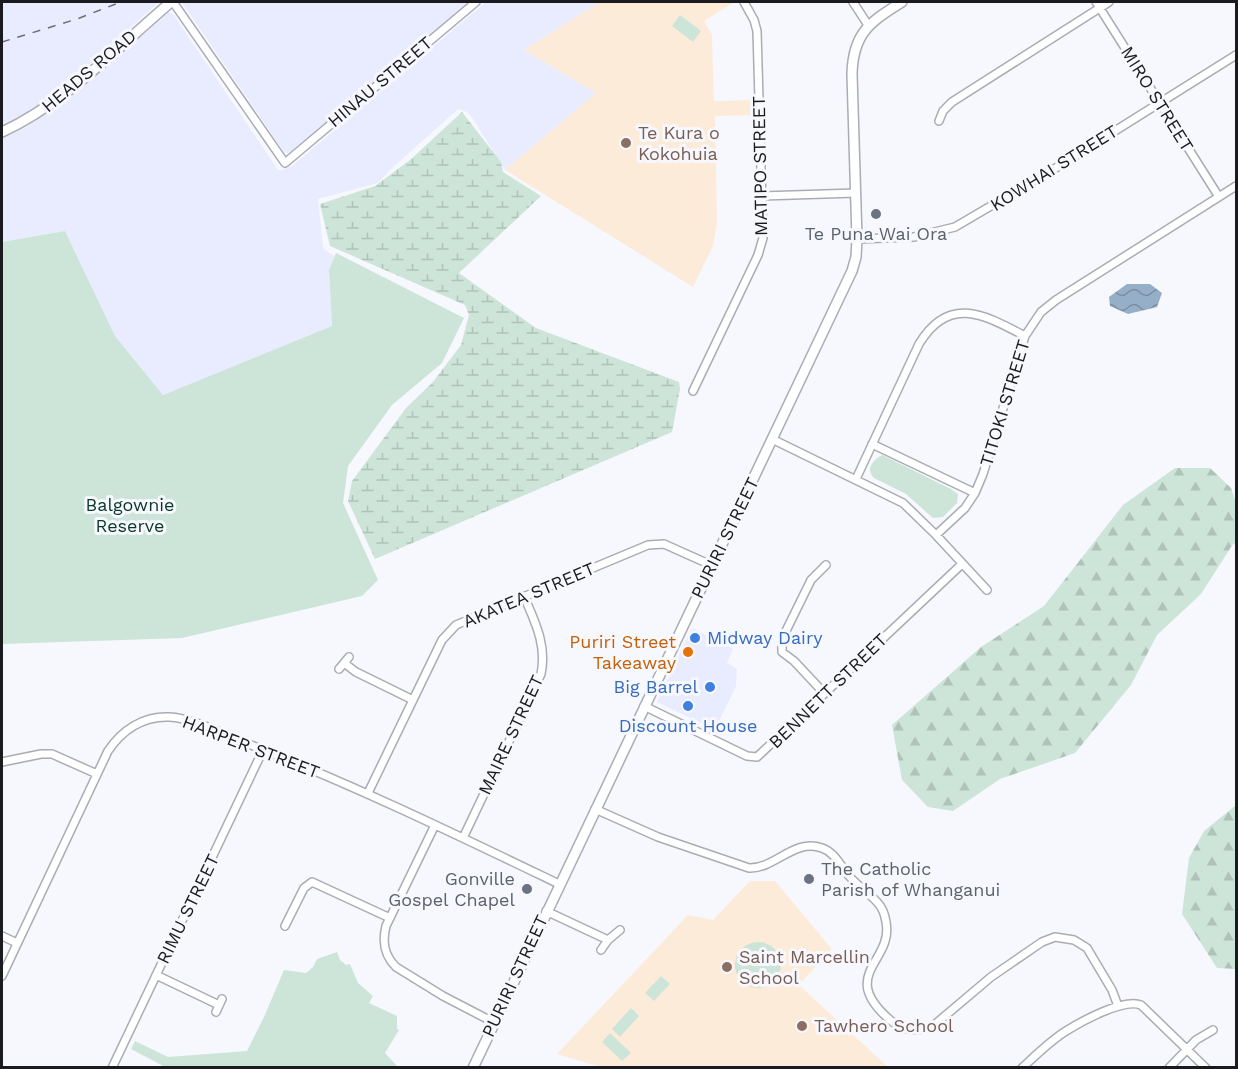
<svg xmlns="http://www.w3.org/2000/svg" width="1238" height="1069" viewBox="0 0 1238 1069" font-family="'Work Sans',sans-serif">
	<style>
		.built { fill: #e9ecfe }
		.education { fill: #fcebd9 }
		.forest { fill: url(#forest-firs) }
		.wetland { fill: url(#wetland-marsh) }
		.green { fill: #cde4d8 }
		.water { fill: url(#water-waves) }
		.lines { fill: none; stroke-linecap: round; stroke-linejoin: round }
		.street-casing { stroke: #aaacb5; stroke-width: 10 }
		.secondary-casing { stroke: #aaacb5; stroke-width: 12 }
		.street { stroke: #fff; stroke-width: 7 }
		.secondary { stroke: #fff; stroke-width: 9 }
		.rail { stroke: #6e6e73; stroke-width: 1.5; stroke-dasharray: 8 8; stroke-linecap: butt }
		.education-dot { fill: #8d6e63; stroke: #f7f8fe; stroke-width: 2 }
		.worship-dot { fill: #6b7280; stroke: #f7f8fe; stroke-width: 2 }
		.shop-dot { fill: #3f7fe0; stroke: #f7f8fe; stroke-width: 2 }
		.food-dot { fill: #e8710a; stroke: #f7f8fe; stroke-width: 2 }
		.labels { text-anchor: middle; stroke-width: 6; stroke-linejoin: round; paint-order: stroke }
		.street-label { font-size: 18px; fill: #1b1b1f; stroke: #f7f8fe }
		.education-label { font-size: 18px; fill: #785e54; stroke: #f7f8fe; text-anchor: start }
		.worship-label { font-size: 18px; fill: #5b616d; stroke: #f7f8fe }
		.park-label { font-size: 18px; fill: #083825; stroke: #f7f8fe }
		.shop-label { font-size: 18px; fill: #366cbe; stroke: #f7f8fe; text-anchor: start }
		.food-label { font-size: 18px; fill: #c56008; stroke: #f7f8fe; text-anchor: end }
	</style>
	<defs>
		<pattern id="forest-firs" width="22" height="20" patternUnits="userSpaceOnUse" patternTransform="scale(1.5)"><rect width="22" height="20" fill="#cde4d8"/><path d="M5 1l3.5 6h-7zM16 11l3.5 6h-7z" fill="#afc3b9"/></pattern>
		<pattern id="wetland-marsh" width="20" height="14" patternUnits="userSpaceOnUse" patternTransform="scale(1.5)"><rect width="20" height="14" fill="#cde4d8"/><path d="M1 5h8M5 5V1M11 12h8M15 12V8" fill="none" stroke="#afc3b9"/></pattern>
		<pattern id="water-waves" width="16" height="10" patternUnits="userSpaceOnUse" patternTransform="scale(1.5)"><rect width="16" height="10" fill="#96afc8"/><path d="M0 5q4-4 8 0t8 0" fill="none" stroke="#7a8ea2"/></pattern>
	</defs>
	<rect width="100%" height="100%" fill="#f7f8fe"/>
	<path class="built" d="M 2,2 L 159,2 L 62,89 L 36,109 L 2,124 Z
		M 183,2 L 468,2 L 293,150 L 288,153 L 284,152 L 183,4 Z
		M 486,2 L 600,2 L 524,50 L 596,93 L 505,170 L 471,116 L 467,112 L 458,109 L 390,170 L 378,183 L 318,199 L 323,248 L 335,257 L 329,270 L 332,326 L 163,395 L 115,336 L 65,231 L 2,242 L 2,139 L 25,128 L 60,104 L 168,12 L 173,14 L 278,170 L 282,170 L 292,166 Z
		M 692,628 L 733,649 L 727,663 L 737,669 L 736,686 L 715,730 L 657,702 Z"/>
	<path class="education" d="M 600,2 L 735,2 L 704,21 L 712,35 L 714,101 L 752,100 L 753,115 L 715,116 L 717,223 L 713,246 L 693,287 L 505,170 L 596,93 L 524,50 Z
		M 750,881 L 775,881 L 832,949 L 799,985 L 888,1067 L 604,1068 L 557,1054 L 688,915 L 713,920 Z"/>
	<path class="forest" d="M 1175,468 L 1210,468 L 1231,488 L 1236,503 L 1236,543 L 1233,544 L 1201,594 L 1157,635 L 1131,685 L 1075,753 L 1000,779 L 953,811 L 928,807 L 902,780 L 892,725 L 981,647 L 1044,606 L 1123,505 Z
		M 1236,805 L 1236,969 L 1217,968 L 1182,914 L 1189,858 L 1204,831 Z"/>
	<path class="wetland" d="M 462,112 L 501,162 L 503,172 L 541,196 L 459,273 L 536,328 L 679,382 L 680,389 L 672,432 L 375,559 L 348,501 L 352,481 L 406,408 L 433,382 L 461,345 L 469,315 L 465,305 L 330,246 L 320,204 L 375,186 L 410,160 Z"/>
	<path class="green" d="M 680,15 L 701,31 L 693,42 L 672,26 Z
		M 65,231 L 115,336 L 163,395 L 332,326 L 329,270 L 336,253 L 464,318 L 442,363 L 392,405 L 348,466 L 343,503 L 378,580 L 362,596 L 182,638 L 2,644 L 2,242 Z
		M 882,455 L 951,489 L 958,494 L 957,503 L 943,517 L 933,518 L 906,494 L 874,478 C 865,469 873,460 882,455 Z
		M735 965a23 23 0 1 1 46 0a23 23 0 1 1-46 0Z
		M 337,952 L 340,960 L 346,965 L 350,964 L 358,983 L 373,996 L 369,1003 L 397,1016 L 397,1029 L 399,1030 L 385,1053 L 398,1067 L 165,1067 L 131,1049 L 135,1041 L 168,1057 L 247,1051 L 264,1017 L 284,970 L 306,973 L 313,967 L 317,959 Z
		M 661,976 L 670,984 L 654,1001 L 645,993 Z
		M 631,1008 L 639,1016 L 620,1037 L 612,1029 Z
		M 610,1033 L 631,1053 L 622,1061 L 602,1042 Z"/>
	<path class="water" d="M 1127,284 L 1150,284 L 1162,293 L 1157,307 L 1128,314 L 1110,306 L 1109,297 Z"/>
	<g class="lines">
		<defs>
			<path id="street" d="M 173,2 L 285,163 L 476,2
				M 853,2 L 868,25
				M 1096,2 L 1219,197
				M 939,121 L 943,111 L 952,102 L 1109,2
				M 762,196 L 856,193
				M 857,239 L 914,237 L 955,227 L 1059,166 L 1236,55
				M 693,391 L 758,255 L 763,238 L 757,31 L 754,20 L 744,2
				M 772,439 L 903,503 L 936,535 L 987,590
				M 872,444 L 975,493
				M 856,479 L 919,344 C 949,294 985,315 1025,336
				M 936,535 L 965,508 L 975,493 L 983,474 L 1025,336 L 1041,312 L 1056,300 L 1236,186
				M 344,663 L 356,672 L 413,700
				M 339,669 L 349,657
				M 824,693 L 794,661 L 782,652 L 782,639 L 811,580 L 826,565
				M 644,706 L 747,756 L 757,757 L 962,564
				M 2,762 L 41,754 L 52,754 L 97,774
				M 368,793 L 442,640 L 456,625 L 648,545 L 664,544 L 711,565
				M 595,809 L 658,837 L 749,868 C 775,869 794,838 822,848 C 836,853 840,866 850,877 C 858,886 869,893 877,902 C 882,907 885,915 886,922 C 894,962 837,974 890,1020 C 903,1031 918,1032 933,1026 L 991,977 L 1042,942 L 1055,937 L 1074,940 L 1087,948 L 1112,990 L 1118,1006
				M 435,825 L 386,926 C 382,942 384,955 396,967 L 443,996 L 493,1022
				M 463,838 L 541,674 C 547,645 535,622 524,596
				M 546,911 L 608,940
				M 285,926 L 304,888 L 312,882 L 390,918
				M 2,936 L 17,943
				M 601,950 L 608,940 L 620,930
				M 156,975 L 219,1005
				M 2,976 L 108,751 C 122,730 143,716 169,717 C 194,718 227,736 251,745 C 356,786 457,835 559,884
				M 216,1012 L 222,999
				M 112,1068 L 263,750
				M 1022,1068 C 1036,1055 1050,1041 1066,1031 C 1082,1021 1124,998 1141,1005 L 1206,1068
				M 1169,1068 L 1196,1040 L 1213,1030"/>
			<path id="secondary" d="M 2,132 C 65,103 118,47 171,2
				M 473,1068 L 852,271 L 856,257 L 857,239 L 852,74 C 853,33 870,22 902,2"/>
		</defs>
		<use href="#street" class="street-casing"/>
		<use href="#secondary" class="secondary-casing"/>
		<use href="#street" class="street"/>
		<use href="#secondary" class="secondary"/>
		<path class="rail" d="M 2,42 L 77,19 L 121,2"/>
	</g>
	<g class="education-dot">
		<circle cx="626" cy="143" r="6"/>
		<circle cx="727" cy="967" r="6"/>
		<circle cx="802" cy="1026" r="6"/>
	</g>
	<g class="worship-dot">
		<circle cx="876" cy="214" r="6"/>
		<circle cx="809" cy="879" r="6"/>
		<circle cx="527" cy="889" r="6"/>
	</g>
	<g class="shop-dot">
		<circle cx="695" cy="638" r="6"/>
		<circle cx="710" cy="687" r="6"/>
		<circle cx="688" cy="706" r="6"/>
	</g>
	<circle class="food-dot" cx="688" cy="652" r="6"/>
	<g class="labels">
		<g class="street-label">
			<text transform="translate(89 71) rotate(-40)" y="6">HEADS ROAD</text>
			<text transform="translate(380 82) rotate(-40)" y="6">HINAU STREET</text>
			<text transform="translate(1157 99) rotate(58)" y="6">MIRO STREET</text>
			<text transform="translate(760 166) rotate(-91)" y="6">MATIPO STREET</text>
			<text transform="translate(1054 168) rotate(-32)" y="6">KOWHAI STREET</text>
			<text transform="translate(1005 403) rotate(-73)" y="6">TITOKI STREET</text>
			<text transform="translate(725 538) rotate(-64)" y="6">PURIRI STREET</text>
			<text transform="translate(529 595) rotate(-23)" y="6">AKATEA STREET</text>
			<text transform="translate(828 691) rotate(-44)" y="6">BENNETT STREET</text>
			<text transform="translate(511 735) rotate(-65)" y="6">MAIRE STREET</text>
			<text transform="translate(251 747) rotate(21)" y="6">HARPER STREET</text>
			<text transform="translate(188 909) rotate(-64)" y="6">RIMU STREET</text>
			<text transform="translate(515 976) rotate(-65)" y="6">PURIRI STREET</text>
		</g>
		<g class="education-label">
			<text x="638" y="139">Te Kura o<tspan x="638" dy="21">Kokohuia</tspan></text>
			<text x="739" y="963">Saint Marcellin<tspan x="739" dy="21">School</tspan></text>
			<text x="814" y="1032">Tawhero School</text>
		</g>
		<g class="worship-label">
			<text x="876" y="240">Te Puna Wai Ora</text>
			<text x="821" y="875" text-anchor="start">The Catholic<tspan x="821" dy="21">Parish of Whanganui</tspan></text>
			<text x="515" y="885" text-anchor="end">Gonville<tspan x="515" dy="21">Gospel Chapel</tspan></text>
		</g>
		<g class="park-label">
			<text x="130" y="511">Balgownie<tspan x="130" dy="21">Reserve</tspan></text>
		</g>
		<g class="shop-label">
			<text x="707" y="644">Midway Dairy</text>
			<text x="698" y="693" text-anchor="end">Big Barrel</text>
			<text x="688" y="732" text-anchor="middle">Discount House</text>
		</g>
		<g class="food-label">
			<text x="676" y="648">Puriri Street<tspan x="676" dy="21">Takeaway</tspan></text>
		</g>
	</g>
	<rect width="1238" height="1069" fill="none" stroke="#1b1b1f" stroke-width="6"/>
</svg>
